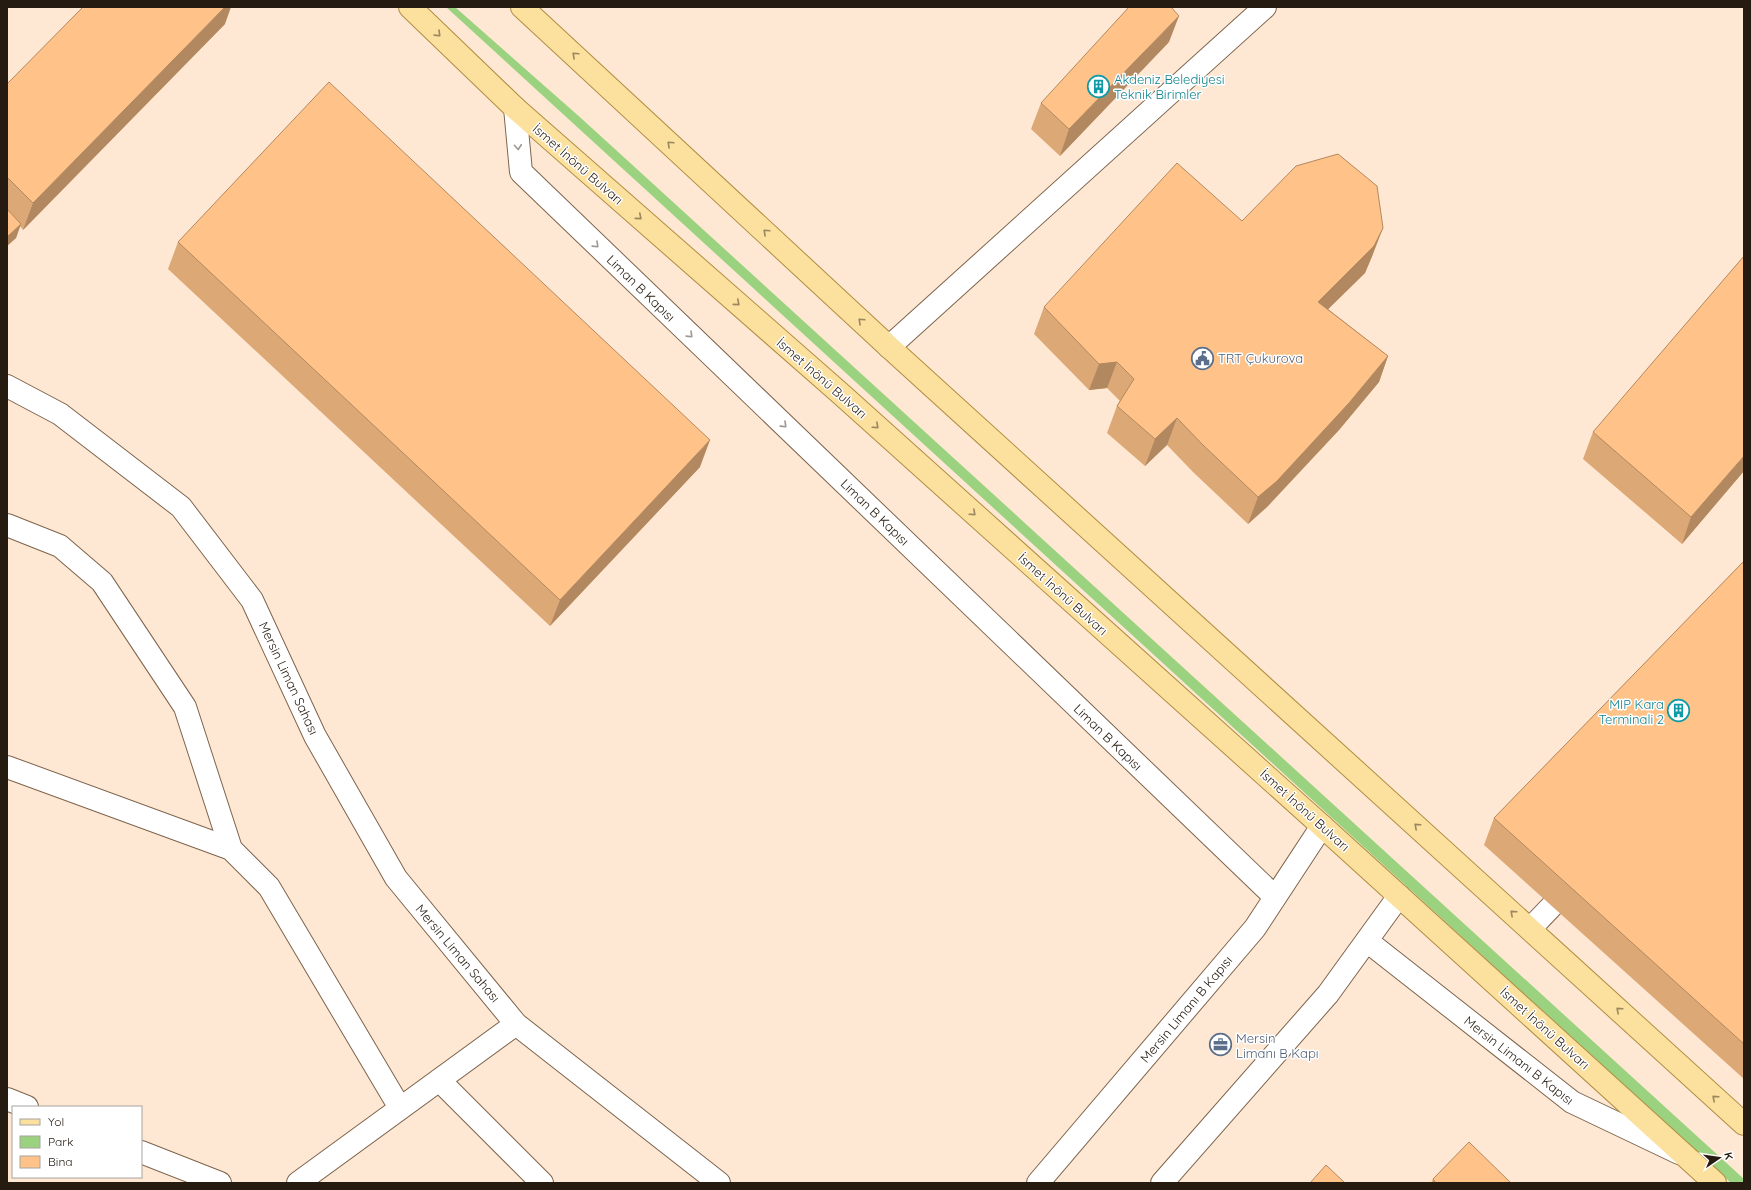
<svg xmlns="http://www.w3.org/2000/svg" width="1751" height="1190" viewBox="0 0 1751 1190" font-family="Quicksand,sans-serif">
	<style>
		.green { fill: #9bd27f }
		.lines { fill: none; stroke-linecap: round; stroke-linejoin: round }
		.minor-casing { stroke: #7d644d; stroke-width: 24 }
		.major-casing { stroke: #ae8e42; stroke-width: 24 }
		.minor { stroke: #fff; stroke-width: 22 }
		.major { stroke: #fbe09e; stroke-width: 22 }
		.wall { fill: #dba876 }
		.shaded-wall { fill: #b28860 }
		.building { fill: #ffc389; stroke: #b28860 }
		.oneway { stroke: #9b875f }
		.oneway2 { stroke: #9d9894 }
		.labels { text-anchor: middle; stroke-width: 3; stroke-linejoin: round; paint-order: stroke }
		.culture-label { font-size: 13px; fill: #0d838f; stroke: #fff; text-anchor: start }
		.street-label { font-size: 13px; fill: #251b11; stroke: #fff }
		.service-label { font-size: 13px; fill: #4e5e75; stroke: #fff; text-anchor: start }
	</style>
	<rect width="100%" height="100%" fill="#ffe8d3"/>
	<path class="green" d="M 446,7 L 455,7 L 582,119 L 1744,1179 L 1744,1183 L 1731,1183 Z"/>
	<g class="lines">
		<defs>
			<path id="minor" d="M 515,108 L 521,172 L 1275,897
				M 889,347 L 1265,7
				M 7,386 L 60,414 L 181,507 L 252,600 L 315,736 L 396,878 L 516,1024 L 719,1183
				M 7,525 L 60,546 L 102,582 L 185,707 L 231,849
				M 7,767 L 231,849 L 269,887 L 400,1108
				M 1530,929 L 1572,885
				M 1367,941 L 1572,1102 L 1679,1153
				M 439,1080 L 542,1183
				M 7,1099 L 27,1107
				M 141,1152 L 220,1183
				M 298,1183 L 516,1024
				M 1038,1183 L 1255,928 L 1322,826
				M 1162,1183 L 1328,994 L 1399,896"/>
			<path id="major" d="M 410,7 L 515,108 L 841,394 L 1322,826 L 1715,1183
				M 522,7 L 889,347 L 1744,1124"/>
		</defs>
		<use href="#minor" class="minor-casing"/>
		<use href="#major" class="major-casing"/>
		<use href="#minor" class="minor"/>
		<use href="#major" class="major"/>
	</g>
	<path class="wall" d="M 225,24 L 23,230 L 20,226 L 16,238 L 7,246 L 7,84 Z
		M 1169,42 L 1060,156 L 1031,129 L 1041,103 Z
		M 1242,221 L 1373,254 L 1365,273 L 1328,309 L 1388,356 L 1379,382 L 1339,430 L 1267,507 L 1248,524 L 1193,472 L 1167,445 L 1145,466 L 1107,433 L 1117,406 L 1120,401 L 1107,388 L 1089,390 L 1034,334 L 1044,307 Z
		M 178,242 L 700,467 L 550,626 L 168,269 Z
		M 1593,432 L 1744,471 L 1682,544 L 1583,459 Z
		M 1744,561 L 1744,1079 L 1484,845 L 1494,818 Z
		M 1433,1179 L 1511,1183 L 1431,1183 Z"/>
	<path class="shaded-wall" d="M 225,7 L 231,7 L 225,24 L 23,230 L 33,203 Z
		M 1179,16 L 1169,42 L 1060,156 L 1069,129 Z
		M 21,224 L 16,238 L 7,246 L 7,237 Z
		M 1383,228 L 1373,254 L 1365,273 L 1309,328 L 1318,302 Z
		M 1388,356 L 1379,382 L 1339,430 L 1267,507 L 1248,524 L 1258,497 Z
		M 1117,362 L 1107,388 L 1089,390 L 1099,364 Z
		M 1177,418 L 1167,445 L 1145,466 L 1155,439 Z
		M 710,440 L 700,467 L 550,626 L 560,600 Z
		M 1744,456 L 1744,471 L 1682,544 L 1691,517 Z"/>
	<path class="building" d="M 83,7 L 225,7 L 33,203 L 7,177 L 7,84 Z
		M 1129,7 L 1171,7 L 1179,16 L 1069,129 L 1041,103 Z
		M 329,82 L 710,440 L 560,600 L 178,242 Z
		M 1338,154 L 1377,186 L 1383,228 L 1374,246 L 1318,302 L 1388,356 L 1349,403 L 1277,481 L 1258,497 L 1203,445 L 1177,418 L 1155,439 L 1117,406 L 1134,379 L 1117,362 L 1099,364 L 1044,307 L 1177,163 L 1242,221 L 1296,166 Z
		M 7,209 L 21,224 L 7,237 Z
		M 1744,256 L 1744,456 L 1691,517 L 1593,432 Z
		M 1744,561 L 1744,1044 L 1494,818 Z
		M 1469,1142 L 1511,1183 L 1436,1183 L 1433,1179 Z
		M 1326,1165 L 1345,1183 L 1310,1183 Z"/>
	<defs><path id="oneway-chevron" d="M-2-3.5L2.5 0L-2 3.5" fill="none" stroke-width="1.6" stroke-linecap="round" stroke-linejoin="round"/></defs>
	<g class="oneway">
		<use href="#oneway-chevron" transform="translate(438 34) rotate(44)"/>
		<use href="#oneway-chevron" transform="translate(575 55) rotate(-137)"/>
		<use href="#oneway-chevron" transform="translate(670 144) rotate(-137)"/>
		<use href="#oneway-chevron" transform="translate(639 217) rotate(41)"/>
		<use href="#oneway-chevron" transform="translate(766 232) rotate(-137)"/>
		<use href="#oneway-chevron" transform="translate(737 303) rotate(41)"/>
		<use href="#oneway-chevron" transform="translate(861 321) rotate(-137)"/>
		<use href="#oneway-chevron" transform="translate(876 426) rotate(42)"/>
		<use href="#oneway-chevron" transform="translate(973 513) rotate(42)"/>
		<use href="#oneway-chevron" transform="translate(1417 826) rotate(-138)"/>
		<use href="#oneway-chevron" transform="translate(1513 913) rotate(-138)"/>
		<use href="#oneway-chevron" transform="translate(1619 1010) rotate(-138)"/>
		<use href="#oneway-chevron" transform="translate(1715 1098) rotate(-138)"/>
	</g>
	<g class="oneway2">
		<use href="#oneway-chevron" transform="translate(518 147) rotate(85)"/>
		<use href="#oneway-chevron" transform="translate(596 245) rotate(44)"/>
		<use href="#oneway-chevron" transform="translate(690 335) rotate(44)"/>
		<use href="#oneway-chevron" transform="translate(784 425) rotate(44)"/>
	</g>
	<defs>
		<symbol id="building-ring" viewBox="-11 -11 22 22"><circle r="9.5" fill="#fff" stroke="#0f9aa8" stroke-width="1.5"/><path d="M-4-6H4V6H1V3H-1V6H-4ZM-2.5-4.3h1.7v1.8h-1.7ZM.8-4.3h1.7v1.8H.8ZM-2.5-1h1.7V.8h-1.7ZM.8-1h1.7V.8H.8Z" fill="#0f9aa8"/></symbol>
		<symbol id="civic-ring" viewBox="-11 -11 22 22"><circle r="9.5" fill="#fff" stroke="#5c6f8a" stroke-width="1.5"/><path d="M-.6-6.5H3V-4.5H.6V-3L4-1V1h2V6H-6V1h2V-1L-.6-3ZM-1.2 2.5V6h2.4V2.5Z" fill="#5c6f8a"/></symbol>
		<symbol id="office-ring" viewBox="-11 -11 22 22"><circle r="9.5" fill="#fff" stroke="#5c6f8a" stroke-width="1.5"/><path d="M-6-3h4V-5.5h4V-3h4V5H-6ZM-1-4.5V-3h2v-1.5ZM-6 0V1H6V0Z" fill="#5c6f8a"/></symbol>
	</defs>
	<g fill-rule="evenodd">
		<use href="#building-ring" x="1086" y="74" width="25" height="25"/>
		<use href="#civic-ring" x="1190" y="346" width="25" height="25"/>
		<use href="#building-ring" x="1666" y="698" width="25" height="25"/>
		<use href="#office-ring" x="1208" y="1032" width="25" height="25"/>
	</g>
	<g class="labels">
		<g class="culture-label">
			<text x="1114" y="84">Akdeniz Belediyesi<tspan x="1114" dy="15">Teknik Birimler</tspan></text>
			<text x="1664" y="709" text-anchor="end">MIP Kara<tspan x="1664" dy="15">Terminali 2</tspan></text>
		</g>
		<g class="street-label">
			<text transform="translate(578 164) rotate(41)" y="5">İsmet İnönü Bulvarı</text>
			<text transform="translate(641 288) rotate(44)" y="5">Liman B Kapısı</text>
			<text transform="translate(822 378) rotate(41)" y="5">İsmet İnönü Bulvarı</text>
			<text transform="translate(875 512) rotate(44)" y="5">Liman B Kapısı</text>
			<text transform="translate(1063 594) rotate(42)" y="5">İsmet İnönü Bulvarı</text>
			<text transform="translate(289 678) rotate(65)" y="5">Mersin Liman Sahası</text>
			<text transform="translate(1108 737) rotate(44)" y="5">Liman B Kapısı</text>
			<text transform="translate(1305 810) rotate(42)" y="5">İsmet İnönü Bulvarı</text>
			<text transform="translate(458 953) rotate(50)" y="5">Mersin Liman Sahası</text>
			<text transform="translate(1186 1009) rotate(-50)" y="5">Mersin Limanı B Kapısı</text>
			<text transform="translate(1545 1028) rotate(42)" y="5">İsmet İnönü Bulvarı</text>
			<text transform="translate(1519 1060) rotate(38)" y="5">Mersin Limanı B Kapısı</text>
		</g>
		<g class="service-label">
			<text x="1218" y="363">TRT Çukurova</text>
			<text x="1236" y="1043">Mersin<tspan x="1236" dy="15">Limanı B Kapı</tspan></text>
		</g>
	</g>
	<rect width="1751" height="1190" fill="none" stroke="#251b11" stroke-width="16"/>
	<rect x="12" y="1106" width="130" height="72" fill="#ffffff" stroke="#a8a4a0"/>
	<rect x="20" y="1119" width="20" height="6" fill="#fbe09e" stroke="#a8a4a0"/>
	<text x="48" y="1126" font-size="12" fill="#251b11">Yol</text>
	<rect x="20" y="1136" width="20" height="12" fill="#9bd27f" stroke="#a8a4a0"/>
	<text x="48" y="1146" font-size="12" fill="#251b11">Park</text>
	<rect x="20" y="1156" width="20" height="12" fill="#ffc389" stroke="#a8a4a0"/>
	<text x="48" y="1166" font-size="12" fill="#251b11">Bina</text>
	<g transform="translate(1719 1158) rotate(77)" stroke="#ffffff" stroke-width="3" paint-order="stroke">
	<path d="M0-3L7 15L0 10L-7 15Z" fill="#251b11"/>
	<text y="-6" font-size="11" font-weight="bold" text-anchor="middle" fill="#251b11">K</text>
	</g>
</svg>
